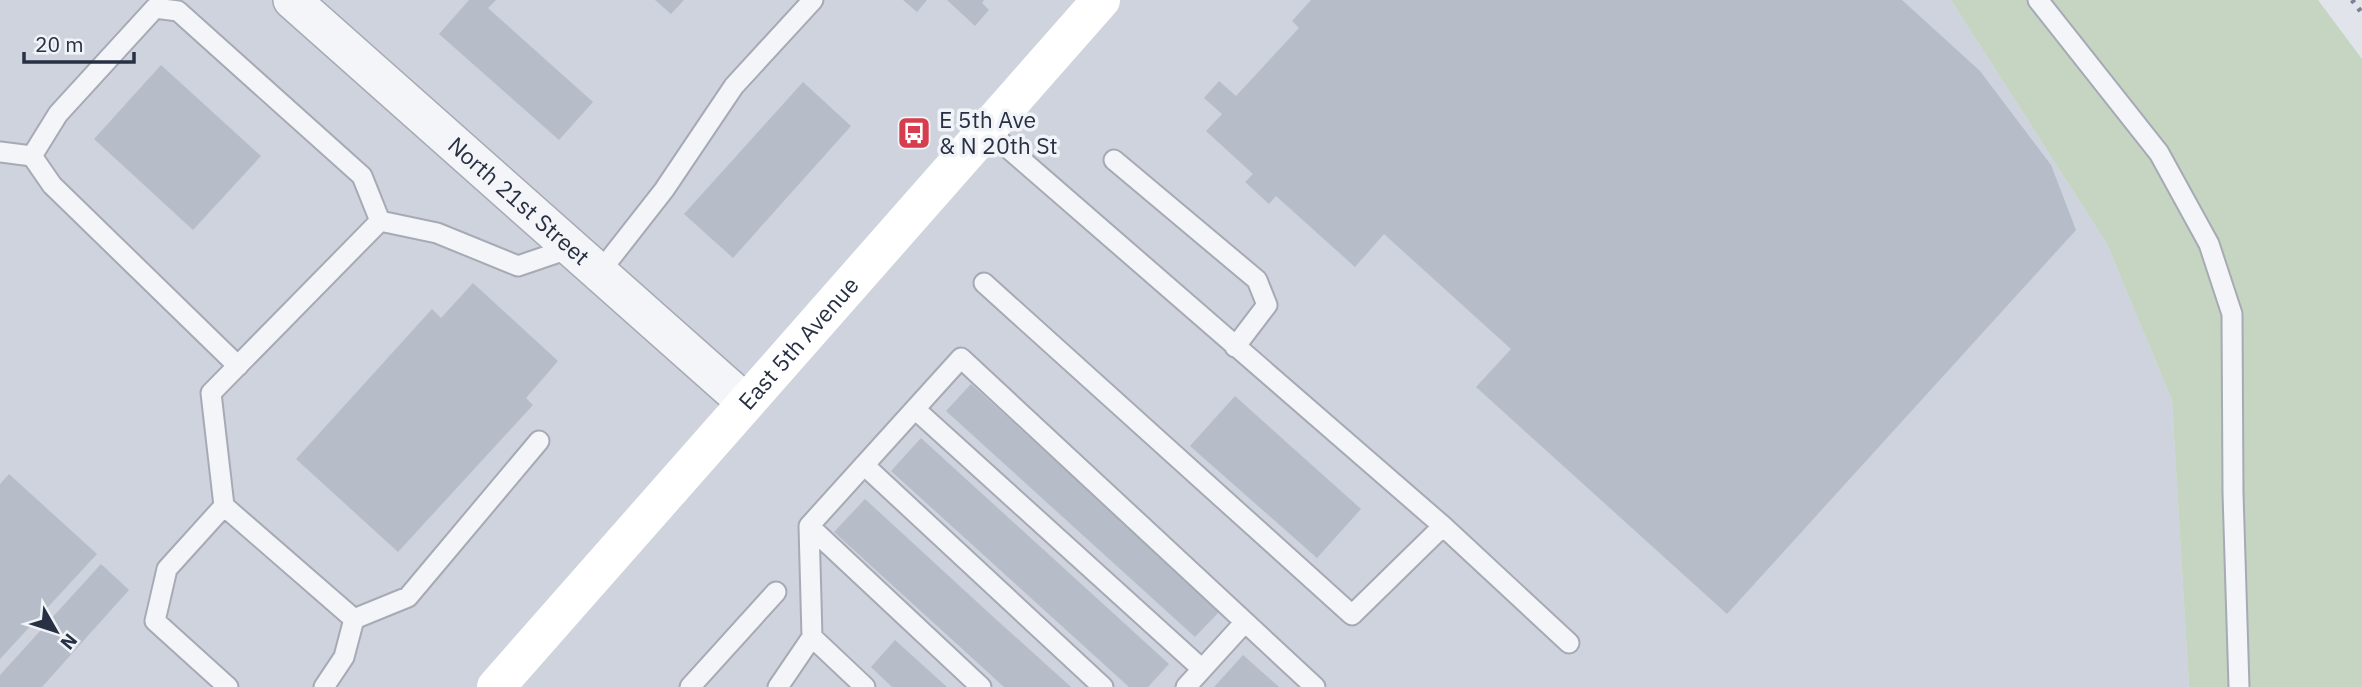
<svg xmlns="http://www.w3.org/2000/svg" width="2362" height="687" viewBox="0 0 2362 687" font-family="'IBM Plex Sans',sans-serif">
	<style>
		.built { fill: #ced3dd }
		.green { fill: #c5d5c1 }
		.building { fill: #b7bdc8 }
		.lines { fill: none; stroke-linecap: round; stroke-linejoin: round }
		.service-casing { stroke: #a6aab5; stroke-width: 23 }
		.minor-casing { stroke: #a6aab5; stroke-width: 40 }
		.service { stroke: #f4f5f8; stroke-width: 19 }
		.minor { stroke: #f4f5f8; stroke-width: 37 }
		.secondary { stroke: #fff; stroke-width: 38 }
		.rail { stroke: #798295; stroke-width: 5; stroke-dasharray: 3.5 7; stroke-linecap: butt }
		.labels { text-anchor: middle; stroke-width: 7; stroke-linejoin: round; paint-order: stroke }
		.poi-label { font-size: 23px; fill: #283043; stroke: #f0f3f8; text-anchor: start }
		.street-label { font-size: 23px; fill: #283043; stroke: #f0f3f8 }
	</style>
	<rect width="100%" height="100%" fill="#e1e4ea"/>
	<path class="built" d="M 0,0 L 1951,0 L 2107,244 L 2172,400 L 2189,687 L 0,687 Z"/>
	<path class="green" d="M 1951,0 L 2318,0 L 2362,59 L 2362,687 L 2189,687 L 2172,400 L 2107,244 Z"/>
	<path class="building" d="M 469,0 L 496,0 L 488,8 L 593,102 L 559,140 L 439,34 Z
		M 655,0 L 684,0 L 671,14 Z
		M 903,0 L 927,0 L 917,12 Z
		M 947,0 L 984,0 L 982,3 L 989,10 L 975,26 Z
		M 1311,0 L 1902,0 L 1980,71 L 2051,165 L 2076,230 L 1727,614 L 1476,387 L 1511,349 L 1491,331 L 1384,234 L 1355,267 L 1276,196 L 1269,204 L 1245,182 L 1253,174 L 1206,131 L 1222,114 L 1204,98 L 1219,81 L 1236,96 L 1299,28 L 1292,21 Z
		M 161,65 L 261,156 L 193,230 L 94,139 Z
		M 803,82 L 851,126 L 733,258 L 684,214 Z
		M 473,283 L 558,361 L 526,398 L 533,405 L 398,552 L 296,459 L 432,309 L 441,318 Z
		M 971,384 L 1220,611 L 1195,637 L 946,411 Z
		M 1235,396 L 1361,509 L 1317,558 L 1190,446 Z
		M 921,438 L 1169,664 L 1148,687 L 1129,687 L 891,471 Z
		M 9,474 L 97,554 L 0,659 L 0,484 Z
		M 865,499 L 989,613 L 1071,687 L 1004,687 L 834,532 Z
		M 101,564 L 129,590 L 42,687 L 0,687 L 0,675 Z
		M 895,640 L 947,687 L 892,687 L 871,667 Z
		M 1243,655 L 1279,687 L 1214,687 Z"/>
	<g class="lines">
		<defs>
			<path id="service" d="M 2038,0 L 2159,153 L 2209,244 L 2232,314 L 2233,493 L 2239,687
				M 986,129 L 1443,526 L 1569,643
				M 0,152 L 32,156
				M 1114,160 L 1257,280 L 1267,305 L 1235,347
				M 599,273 L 664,190 L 734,86 L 813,0
				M 984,283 L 1352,615 L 1443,526
				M 238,366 L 52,185 L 32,156 L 58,114 L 155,8 L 178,11 L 362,176 L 380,221
				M 915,409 L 1202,669
				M 864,465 L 1103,687
				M 224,506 L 167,569 L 155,621 L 228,687
				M 809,526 L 981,687
				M 354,619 L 408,597 L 539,441
				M 812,637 L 865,687
				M 324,687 L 344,657 L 354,619 L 224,506 L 211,393 L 380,221 L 437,233 L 518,266 L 571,248
				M 690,687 L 776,592
				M 778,687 L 812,637 L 809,526 L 961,358 L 1315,687
				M 1186,687 L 1245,622"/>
			<g id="minor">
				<path id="s1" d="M 292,0 L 745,402"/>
			</g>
		</defs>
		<use href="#service" class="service-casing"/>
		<use href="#minor" class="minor-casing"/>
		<use href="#service" class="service"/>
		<use href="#minor" class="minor"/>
		<path class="secondary" id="s2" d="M 496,687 L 1101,0"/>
		<path class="rail" d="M 2352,0 L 2362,13"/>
	</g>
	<defs>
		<symbol id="bus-square" viewBox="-11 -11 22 22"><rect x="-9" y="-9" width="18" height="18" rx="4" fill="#d73e4d" stroke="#f0f3f8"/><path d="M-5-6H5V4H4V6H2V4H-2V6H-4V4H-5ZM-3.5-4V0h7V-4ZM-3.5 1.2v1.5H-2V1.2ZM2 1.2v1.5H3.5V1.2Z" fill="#fff"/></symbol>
	</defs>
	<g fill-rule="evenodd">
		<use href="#bus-square" x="895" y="114" width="38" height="38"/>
	</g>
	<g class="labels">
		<g class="poi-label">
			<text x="939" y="128">E 5th Ave<tspan x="939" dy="26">&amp; N 20th St</tspan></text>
		</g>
		<g class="street-label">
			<text dy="8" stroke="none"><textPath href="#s1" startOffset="303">North 21st Street</textPath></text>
			<text dy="8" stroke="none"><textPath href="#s2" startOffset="458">East 5th Avenue</textPath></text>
		</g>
	</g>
	<g transform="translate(56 631) rotate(129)" stroke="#f0f3f8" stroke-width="5" paint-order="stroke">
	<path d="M0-5L12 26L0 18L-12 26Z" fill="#283043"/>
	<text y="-10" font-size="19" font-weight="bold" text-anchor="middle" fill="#283043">N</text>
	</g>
	<path d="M24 52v10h110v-10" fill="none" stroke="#283043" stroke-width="3.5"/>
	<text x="35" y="52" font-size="21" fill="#283043" stroke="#f0f3f8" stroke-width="5" paint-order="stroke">20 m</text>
</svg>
